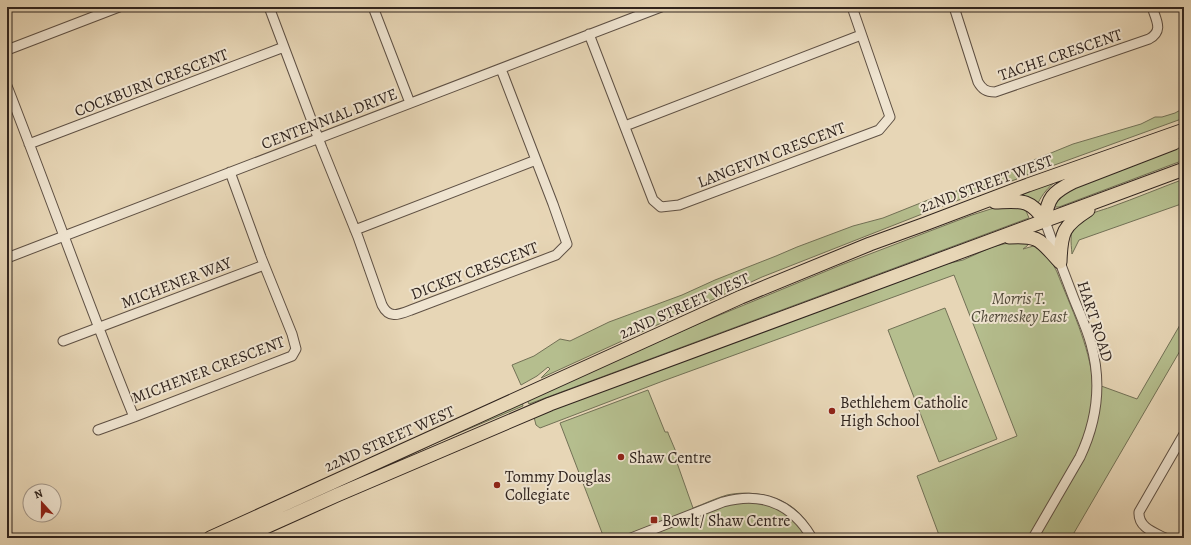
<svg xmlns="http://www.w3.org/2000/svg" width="1191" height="545" viewBox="0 0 1191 545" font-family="Alegreya,serif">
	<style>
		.green { fill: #b5be8e; stroke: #727156 }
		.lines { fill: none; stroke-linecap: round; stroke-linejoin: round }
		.minor-casing { stroke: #5e5044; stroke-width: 11 }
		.highway-casing { stroke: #30241e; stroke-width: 15 }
		.minor { stroke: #efe4d0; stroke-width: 9 }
		.highway { stroke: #e7d6b6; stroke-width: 13 }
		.poi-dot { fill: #8f2418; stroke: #efe4d0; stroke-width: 1.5 }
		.labels { text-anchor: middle; stroke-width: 4; stroke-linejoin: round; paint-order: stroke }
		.street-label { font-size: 16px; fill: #30241e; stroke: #efe4d0 }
		.park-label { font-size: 16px; font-style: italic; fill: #514a3a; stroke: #efe4d0 }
		.poi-label { font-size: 16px; fill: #30241e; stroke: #efe4d0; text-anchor: start }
	</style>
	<rect width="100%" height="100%" fill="#e7d6b6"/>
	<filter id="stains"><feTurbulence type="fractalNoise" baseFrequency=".005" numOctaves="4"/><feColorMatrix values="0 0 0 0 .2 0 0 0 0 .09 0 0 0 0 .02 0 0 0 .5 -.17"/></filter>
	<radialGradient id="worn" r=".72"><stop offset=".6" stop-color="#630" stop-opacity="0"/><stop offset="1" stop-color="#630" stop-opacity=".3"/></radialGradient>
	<path class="green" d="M 1184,108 L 1184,118 L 1027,175 L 1024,164 L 1073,144 L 1141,124 L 1155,117 L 1162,117 L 1175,113 Z
		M 1184,145 L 1184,160 L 1059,207 L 1054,207 L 1057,201 L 1068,189 Z
		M 1016,168 L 1019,174 L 1017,179 L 945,205 L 762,277 L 541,378 L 550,369 L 548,367 L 537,376 L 521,385 L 512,365 L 534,356 L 560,339 L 570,341 L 609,322 L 682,295 L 715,280 L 776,256 L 797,247 L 853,226 L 883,218 L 928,200 L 963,189 Z
		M 1184,179 L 1184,203 L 1079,240 L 1072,254 C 1071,243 1069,230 1077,221 C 1083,215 1103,210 1111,207 C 1136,198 1160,188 1184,179 Z
		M 1056,181 C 1048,188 1043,193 1038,203 L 1023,196 L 1017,195 Z
		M 1024,206 L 1029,218 L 529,404 L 527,400 L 698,324 L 841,265 L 972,215 L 997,207 Z
		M 1030,242 L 1027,246 L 1023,249 L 1037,245 L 1054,266 L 1057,272 C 1071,308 1089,344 1093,383 L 1137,399 L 1184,318 L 1184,344 L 1071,538 L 933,538 L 939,535 L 917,476 L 1017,436 L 954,275 L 663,381 L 540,428 L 536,425 L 534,417 L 588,396 L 938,266 L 963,260 L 992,247 L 1008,243 Z
		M 945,308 L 997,439 L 939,462 L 888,330 Z
		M 648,390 L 665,432 L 668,432 L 668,433 L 679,459 L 676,460 L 693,508 C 704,504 716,498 727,495 C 750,490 779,495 797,511 C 805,518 811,528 817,538 L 604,538 L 560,423 Z
		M 522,401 L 523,406 L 440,441 L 393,463 L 392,459 Z"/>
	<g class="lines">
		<defs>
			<path id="minor" d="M 269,7 L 322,148 L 358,237 L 382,305 C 389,319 398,315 411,310 L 556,255 L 567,244 L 553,204 L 501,69
				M 373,7 L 410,103
				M 954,7 L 978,82 C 982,89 986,92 995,92 L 1149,39 C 1164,31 1156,20 1152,7
				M 589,34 L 653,200 L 661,207 L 679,205 L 879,130 L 890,117 L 852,7
				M 7,50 L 119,7
				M 7,86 C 50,196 89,307 134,417 L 292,356 L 296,349 L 292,334 L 261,257 L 230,172
				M 625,126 L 861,35
				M 29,144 L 284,47
				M 355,230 L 536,160
				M 7,258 L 661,7
				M 63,341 L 264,265
				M 98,430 L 134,417
				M 631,538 L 723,502 C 762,491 792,504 812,538
				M 1033,538 L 1080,457 C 1097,421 1102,383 1091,344 C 1087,329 1080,314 1074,299 C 1064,273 1054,247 1045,221
				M 1165,538 C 1153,532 1138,527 1139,512 L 1184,434"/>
			<path id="highway" d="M 995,202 C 1020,201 1030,198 1045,221
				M 1045,221 C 1047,198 1053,192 1073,182 L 1174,143
				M 1009,237 C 1041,235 1040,241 1060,262
				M 1060,262 C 1061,232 1063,226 1088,210
				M 210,538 L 741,297 L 870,244 L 925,224 L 1028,185 L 1184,130
				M 241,538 L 337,495 L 550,404 L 1184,169"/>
		</defs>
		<use href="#minor" class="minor-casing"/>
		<use href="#highway" class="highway-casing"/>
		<use href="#minor" class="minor"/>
		<use href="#highway" class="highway"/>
	</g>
	<g class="poi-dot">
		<circle cx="832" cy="411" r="4"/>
		<circle cx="621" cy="457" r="4"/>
		<circle cx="497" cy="485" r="4"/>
		<rect x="650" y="516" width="8" height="8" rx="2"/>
	</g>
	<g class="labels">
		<g class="street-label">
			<text transform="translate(1060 54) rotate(-19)" y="6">TACHE CRESCENT</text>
			<text transform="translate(151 82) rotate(-21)" y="6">COCKBURN CRESCENT</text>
			<text transform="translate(329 118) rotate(-21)" y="6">CENTENNIAL DRIVE</text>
			<text transform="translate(771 154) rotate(-21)" y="6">LANGEVIN CRESCENT</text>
			<text transform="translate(986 183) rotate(-20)" y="6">22ND STREET WEST</text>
			<text transform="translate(474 270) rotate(-21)" y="6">DICKEY CRESCENT</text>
			<text transform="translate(176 282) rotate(-21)" y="6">MICHENER WAY</text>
			<text transform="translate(684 305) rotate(-24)" y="6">22ND STREET WEST</text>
			<text transform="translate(1096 321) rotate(72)" y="6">HART ROAD</text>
			<text transform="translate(208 369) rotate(-21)" y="6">MICHENER CRESCENT</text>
			<text transform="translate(389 438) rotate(-24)" y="6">22ND STREET WEST</text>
		</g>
		<g class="park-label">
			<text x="1019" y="304">Morris T.<tspan x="1019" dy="18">Cherneskey East</tspan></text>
		</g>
		<g class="poi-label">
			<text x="840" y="408">Bethlehem Catholic<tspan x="840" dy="18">High School</tspan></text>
			<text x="629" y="463">Shaw Centre</text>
			<text x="505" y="482">Tommy Douglas<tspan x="505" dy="18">Collegiate</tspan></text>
			<text x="662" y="526">Bowlt/ Shaw Centre</text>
		</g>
	</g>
	<rect width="1191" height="545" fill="none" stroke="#e7d6b6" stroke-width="24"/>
	<rect x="8" y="8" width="1175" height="529" fill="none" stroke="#30241e" stroke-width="2"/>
	<rect x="12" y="12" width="1167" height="521" fill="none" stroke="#30241e"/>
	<g transform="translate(42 503) rotate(339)"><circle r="19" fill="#efe4d0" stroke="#a39789"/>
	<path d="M0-3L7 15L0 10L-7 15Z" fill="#8f2418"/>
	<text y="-6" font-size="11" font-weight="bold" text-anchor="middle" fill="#30241e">N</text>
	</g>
	<rect width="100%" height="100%" filter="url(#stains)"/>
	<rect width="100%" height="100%" fill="url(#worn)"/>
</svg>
